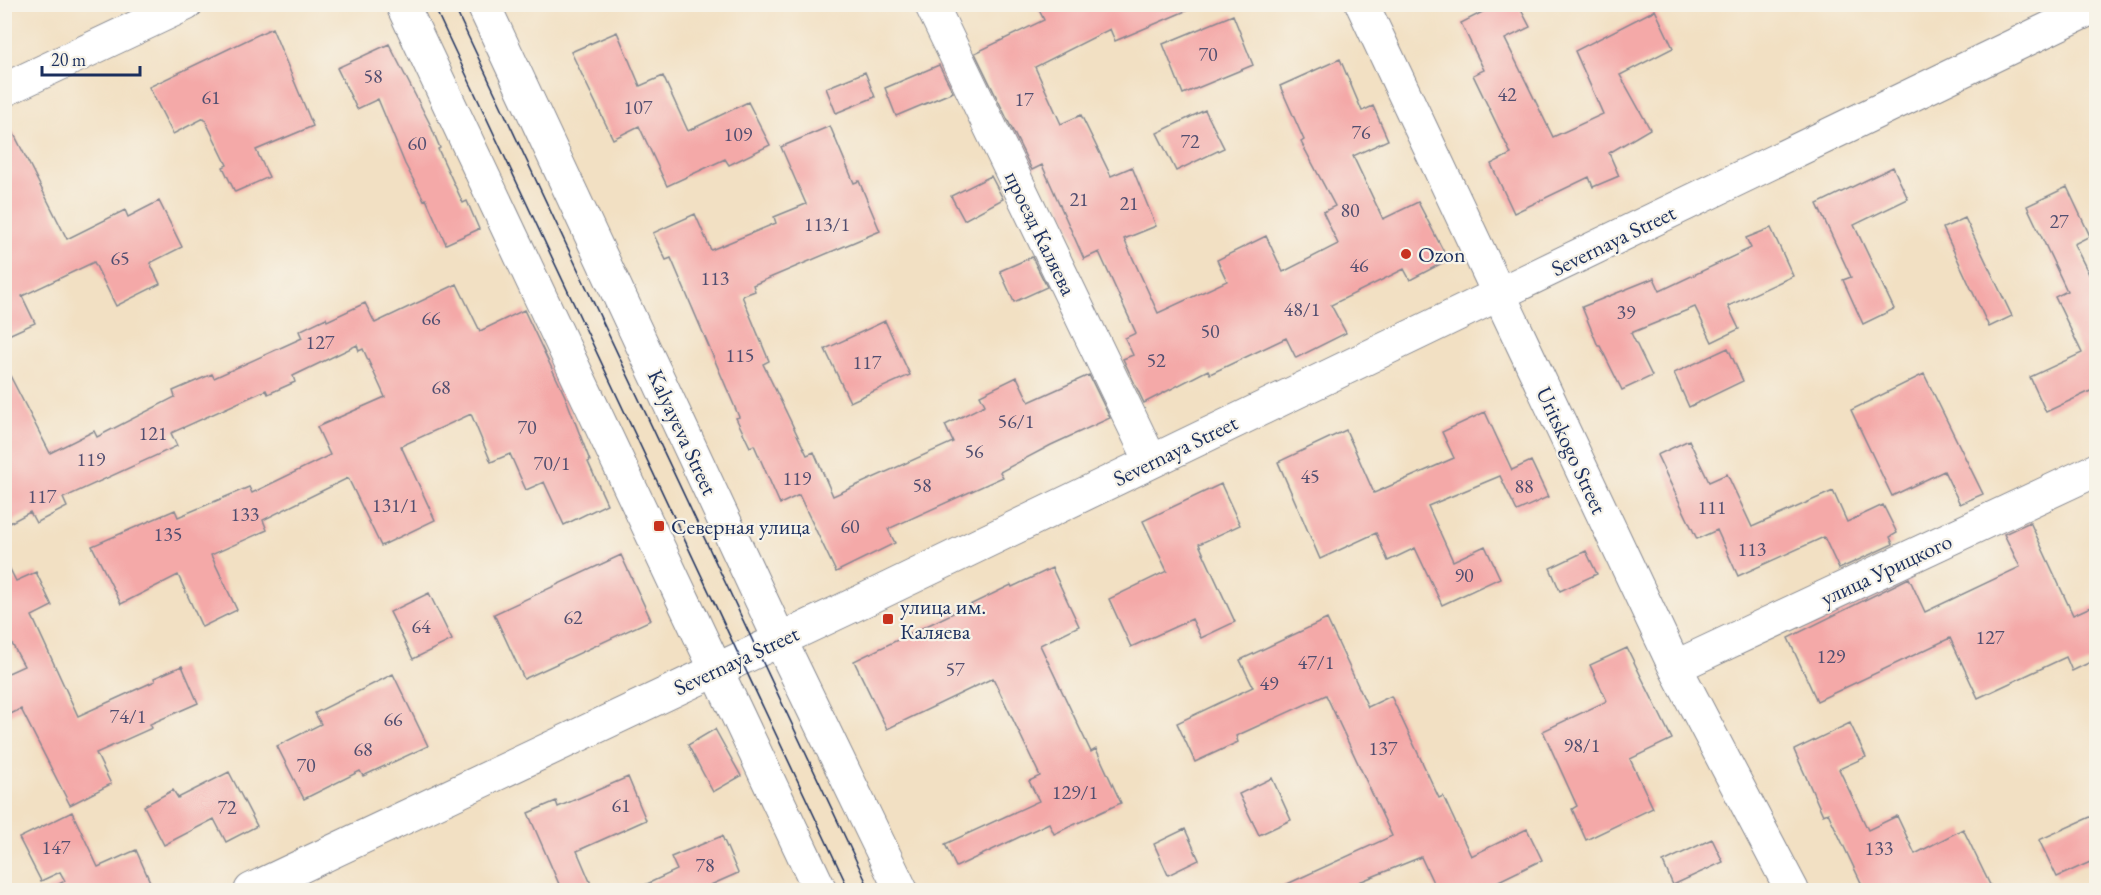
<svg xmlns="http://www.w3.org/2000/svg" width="2101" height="895" viewBox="0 0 2101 895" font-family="'EB Garamond',serif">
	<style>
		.building { fill: #f4a9a8 }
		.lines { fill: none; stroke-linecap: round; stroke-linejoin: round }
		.minor-casing { stroke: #868890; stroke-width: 35 }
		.secondary-casing { stroke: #868890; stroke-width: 35 }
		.minor { stroke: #fff; stroke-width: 33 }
		.secondary { stroke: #fff; stroke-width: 33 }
		.tram { stroke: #1b2f5e; stroke-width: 1.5 }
		.poi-dot { fill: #c8321e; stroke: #f7f3e8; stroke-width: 2 }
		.labels { text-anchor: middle; stroke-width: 4.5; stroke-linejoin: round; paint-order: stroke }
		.number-label { font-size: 20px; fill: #514e70 }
		.street-label { font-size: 22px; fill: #1b2f5e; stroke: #f7f3e8 }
		.poi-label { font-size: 22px; fill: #1b2f5e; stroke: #f7f3e8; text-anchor: start }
	</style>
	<rect width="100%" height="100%" fill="#f7f3e8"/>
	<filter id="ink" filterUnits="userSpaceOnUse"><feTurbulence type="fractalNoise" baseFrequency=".0167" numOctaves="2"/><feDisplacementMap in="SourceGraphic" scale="12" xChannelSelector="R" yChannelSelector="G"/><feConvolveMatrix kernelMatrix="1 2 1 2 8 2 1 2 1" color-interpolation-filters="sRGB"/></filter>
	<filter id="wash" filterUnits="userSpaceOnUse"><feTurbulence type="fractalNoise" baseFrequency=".008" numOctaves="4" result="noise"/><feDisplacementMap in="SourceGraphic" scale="24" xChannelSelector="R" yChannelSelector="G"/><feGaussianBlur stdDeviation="1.35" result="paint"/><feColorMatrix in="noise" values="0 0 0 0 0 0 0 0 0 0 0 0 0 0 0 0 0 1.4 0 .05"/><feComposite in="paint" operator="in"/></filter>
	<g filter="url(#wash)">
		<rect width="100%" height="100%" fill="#f2e0c3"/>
		<g id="blocks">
			<path class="building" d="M 1036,4 L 1202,4 L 1115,41 L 1110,29 L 1035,67 L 1061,124 L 1081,115 L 1111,176 L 1132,167 L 1156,226 L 1124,239 L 1158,313 L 1227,281 L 1217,260 L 1266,236 L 1283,272 L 1338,244 L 1323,212 L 1335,206 L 1301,142 L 1304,140 L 1280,86 L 1340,59 L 1362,111 L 1373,106 L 1388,140 L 1353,156 L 1383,219 L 1418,202 L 1448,260 L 1410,280 L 1404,269 L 1331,305 L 1346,333 L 1296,358 L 1286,338 L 1210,374 L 1208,370 L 1144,403 L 1123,359 L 1133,355 L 1125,338 L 1136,333 L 1099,252 L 1084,259 L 1042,165 L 1032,170 L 975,53 L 1044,20 Z
				M 1498,4 L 1518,4 L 1530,27 L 1505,39 L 1553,137 L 1603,114 L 1575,51 L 1655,10 L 1673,48 L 1620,75 L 1650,129 L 1609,153 L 1619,176 L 1593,187 L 1589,177 L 1514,213 L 1491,164 L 1511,154 L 1473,75 L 1484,70 L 1461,23 Z
				M 1233,15 L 1253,65 L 1183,94 L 1163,44 Z
				M 272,28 L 313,126 L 256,150 L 269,177 L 235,192 L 223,167 L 227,165 L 204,118 L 173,134 L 149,87 Z
				M 617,32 L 640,86 L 663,76 L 688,131 L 748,102 L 770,145 L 729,165 L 725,159 L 667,186 L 639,126 L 613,139 L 571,52 Z
				M 389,44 L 430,124 L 440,148 L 438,149 L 463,203 L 467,201 L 479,229 L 446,244 L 426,199 L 424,200 L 405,164 L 378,99 L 357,109 L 337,68 Z
				M 939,65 L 953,92 L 896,116 L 885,88 Z
				M 865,72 L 875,97 L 836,113 L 826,88 Z
				M 1205,110 L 1224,148 L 1176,171 L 1157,133 Z
				M 4,114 L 67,239 L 125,210 L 128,217 L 159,201 L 182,247 L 150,263 L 160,284 L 116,306 L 94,262 L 22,296 L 35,323 L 4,337 Z
				M 830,126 L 854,183 L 859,181 L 880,231 L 753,285 L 755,291 L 742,296 L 769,361 L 763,364 L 807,455 L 814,452 L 833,496 L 953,442 L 945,425 L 985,405 L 980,395 L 1017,377 L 1029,402 L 1089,375 L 1110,418 L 1051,445 L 1000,472 L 1003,477 L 888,529 L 895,543 L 836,572 L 799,495 L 780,504 L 754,445 L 750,447 L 736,418 L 739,417 L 671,258 L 666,260 L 653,233 L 695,214 L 711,250 L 776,223 L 774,217 L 806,204 L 781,147 Z
				M 1893,167 L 1908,199 L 1854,225 L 1894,309 L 1863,324 L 1843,280 L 1851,277 L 1817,204 Z
				M 991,176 L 1003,199 L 964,220 L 951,196 Z
				M 2067,187 L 2090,236 L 2074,244 L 2097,290 L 2097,388 L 2046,412 L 2030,377 L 2082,353 L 2055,297 L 2067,291 L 2027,206 Z
				M 1965,218 L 2012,316 L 1989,327 L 1943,228 Z
				M 1771,228 L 1793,276 L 1728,306 L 1739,329 L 1712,342 L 1695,307 L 1631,333 L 1652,376 L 1622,390 L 1600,346 L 1598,346 L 1582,307 L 1654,278 L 1660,291 L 1751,248 L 1746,238 Z
				M 1032,257 L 1047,287 L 1014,302 L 1000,271 Z
				M 457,284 L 480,331 L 524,310 L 565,396 L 590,461 L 588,462 L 607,504 L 564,525 L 544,482 L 526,490 L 510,454 L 491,462 L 471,414 L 401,446 L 435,520 L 381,546 L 348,478 L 263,520 L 267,530 L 211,555 L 237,610 L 202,627 L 178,575 L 121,604 L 92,546 L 175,510 L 178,517 L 249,487 L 252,493 L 330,455 L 317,427 L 385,397 L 363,349 L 359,351 L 357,345 L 293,376 L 295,382 L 268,394 L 266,390 L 171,433 L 177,446 L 63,498 L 67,507 L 36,523 L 30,512 L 4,526 L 4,364 L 50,453 L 94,431 L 97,437 L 175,397 L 173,391 L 212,374 L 214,378 L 302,338 L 299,331 L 326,318 L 327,321 L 365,303 L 375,323 Z
				M 885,321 L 910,375 L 850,402 L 825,349 Z
				M 1728,348 L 1743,381 L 1689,407 L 1674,373 Z
				M 1924,374 L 1983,494 L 1960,504 L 1944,471 L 1892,496 L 1851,410 Z
				M 1485,412 L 1512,470 L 1531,461 L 1548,497 L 1517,511 L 1500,476 L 1428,506 L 1453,561 L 1485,546 L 1500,578 L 1442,605 L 1415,548 L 1388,561 L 1376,533 L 1320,559 L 1278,462 L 1346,430 L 1374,493 L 1454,458 L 1442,432 Z
				M 1689,440 L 1709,482 L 1727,474 L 1752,527 L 1833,491 L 1847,522 L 1883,505 L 1897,533 L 1890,537 L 1893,544 L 1839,569 L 1824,537 L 1738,576 L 1717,530 L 1697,539 L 1657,455 Z
				M 1221,484 L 1240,525 L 1199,544 L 1235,622 L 1201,638 L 1192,619 L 1131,647 L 1109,599 L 1167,571 L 1143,521 Z
				M 2030,522 L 2073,615 L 2097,604 L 2097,659 L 2072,671 L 2066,657 L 1978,698 L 1950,638 L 1817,701 L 1788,638 L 1909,578 L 1925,612 L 2020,567 L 2004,534 Z
				M 1586,551 L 1597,574 L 1560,591 L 1550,568 Z
				M 621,555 L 651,620 L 524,679 L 494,614 Z
				M 4,557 L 16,581 L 36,572 L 52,606 L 32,616 L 78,716 L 155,681 L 154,678 L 182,666 L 198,703 L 150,724 L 152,728 L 96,753 L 111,784 L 70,805 L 21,709 L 4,717 L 4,675 L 24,666 L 4,629 Z
				M 1052,568 L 1079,626 L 1040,645 L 1091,752 L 1096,749 L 1121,803 L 1054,834 L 1049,823 L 956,867 L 945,844 L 1039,801 L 1029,781 L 1040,776 L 993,678 L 887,729 L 854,661 L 1011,585 L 1012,587 Z
				M 429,593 L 452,640 L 413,659 L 390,612 Z
				M 1327,619 L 1368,707 L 1391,696 L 1439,798 L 1443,796 L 1471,856 L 1527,829 L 1542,860 L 1478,891 L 1437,891 L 1421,857 L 1347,887 L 1349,891 L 1272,891 L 1392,836 L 1326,695 L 1236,736 L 1238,742 L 1195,762 L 1177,723 L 1253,687 L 1240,660 Z
				M 1627,648 L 1672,739 L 1630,759 L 1653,808 L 1586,840 L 1572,809 L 1577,806 L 1543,731 L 1607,701 L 1590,665 Z
				M 393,674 L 428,746 L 363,776 L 360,771 L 304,799 L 277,746 L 321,724 L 315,713 Z
				M 1850,723 L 1866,757 L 1839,769 L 1868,830 L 1897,816 L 1915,854 L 1963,829 L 1993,891 L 1865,891 L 1828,813 L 1823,815 L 1794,750 Z
				M 715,729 L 741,776 L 713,792 L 688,745 Z
				M 229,772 L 257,826 L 226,842 L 214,819 L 164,845 L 144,806 L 173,790 L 178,798 Z
				M 628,777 L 646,820 L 577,851 L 594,891 L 562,891 L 528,813 L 556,801 L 558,807 Z
				M 1272,778 L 1291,820 L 1259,835 L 1239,794 Z
				M 72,812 L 98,867 L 136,850 L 151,884 L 138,891 L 45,891 L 65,881 L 60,872 L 41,881 L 19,838 Z
				M 2097,814 L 2097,859 L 2057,877 L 2039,840 Z
				M 1185,829 L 1199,860 L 1168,875 L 1154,844 Z
				M 722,836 L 738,873 L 697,891 L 632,891 L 677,870 L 671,857 Z
				M 1712,839 L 1723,862 L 1673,885 L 1663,862 Z"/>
		</g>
	</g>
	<g filter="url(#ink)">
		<use href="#blocks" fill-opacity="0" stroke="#868890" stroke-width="1.5"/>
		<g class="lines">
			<defs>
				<path id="minor" d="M 402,4 L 820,890
					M 483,4 L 780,640 L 901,890
					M 931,4 L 1151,461
					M 1362,4 L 1675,667 L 1792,890
					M 4,90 L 186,4
					M 1675,667 L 2096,470"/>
				<path id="secondary" d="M 251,890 L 875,595 L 2096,6"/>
			</defs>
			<use href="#minor" class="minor-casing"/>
			<use href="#secondary" class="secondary-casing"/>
			<use href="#minor" class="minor"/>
			<use href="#secondary" class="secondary"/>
			<path class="tram" d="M 433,4 L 849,890
				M 453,4 L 870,890"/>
		</g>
	</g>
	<g class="poi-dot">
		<circle cx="1406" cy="254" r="6"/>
		<rect x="653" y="520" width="12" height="12" rx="3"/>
		<rect x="882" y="613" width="12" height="12" rx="3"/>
	</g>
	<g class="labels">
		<g class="number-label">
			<text x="1208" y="61">70</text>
			<text x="373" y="83">58</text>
			<text x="1507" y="101">42</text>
			<text x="211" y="104">61</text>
			<text x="1024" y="106">17</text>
			<text x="638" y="114">107</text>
			<text x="1361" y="139">76</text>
			<text x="738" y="141">109</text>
			<text x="1190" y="148">72</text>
			<text x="417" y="150">60</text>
			<text x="1079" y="206">21</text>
			<text x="1129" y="210">21</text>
			<text x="1350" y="217">80</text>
			<text x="2059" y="228">27</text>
			<text x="827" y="231">113/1</text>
			<text x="120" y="265">65</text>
			<text x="1359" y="272">46</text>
			<text x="715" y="285">113</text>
			<text x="1302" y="316">48/1</text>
			<text x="1626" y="319">39</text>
			<text x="431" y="325">66</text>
			<text x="1210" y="338">50</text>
			<text x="320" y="349">127</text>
			<text x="740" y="362">115</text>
			<text x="1156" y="367">52</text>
			<text x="867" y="369">117</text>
			<text x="441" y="394">68</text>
			<text x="1016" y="428">56/1</text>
			<text x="527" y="434">70</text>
			<text x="153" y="440">121</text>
			<text x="974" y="458">56</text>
			<text x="91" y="466">119</text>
			<text x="552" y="470">70/1</text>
			<text x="1310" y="483">45</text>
			<text x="797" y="485">119</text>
			<text x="922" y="492">58</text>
			<text x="1524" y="493">88</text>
			<text x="42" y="503">117</text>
			<text x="395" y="512">131/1</text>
			<text x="1712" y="514">111</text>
			<text x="245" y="521">133</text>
			<text x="850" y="533">60</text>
			<text x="168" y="541">135</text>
			<text x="1752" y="556">113</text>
			<text x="1464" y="582">90</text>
			<text x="573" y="624">62</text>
			<text x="421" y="633">64</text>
			<text x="1990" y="644">127</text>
			<text x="1831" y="663">129</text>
			<text x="1316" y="669">47/1</text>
			<text x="955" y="676">57</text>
			<text x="1269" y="690">49</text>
			<text x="128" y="723">74/1</text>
			<text x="393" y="726">66</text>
			<text x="1582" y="752">98/1</text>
			<text x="1383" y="755">137</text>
			<text x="363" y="756">68</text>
			<text x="306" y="772">70</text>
			<text x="1075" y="799">129/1</text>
			<text x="621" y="812">61</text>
			<text x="227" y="814">72</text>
			<text x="56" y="854">147</text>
			<text x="1879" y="855">133</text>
			<text x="705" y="872">78</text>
		</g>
		<g class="street-label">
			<text transform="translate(1041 233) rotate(64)" y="8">проезд Каляева</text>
			<text transform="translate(1613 240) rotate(-26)" y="8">Severnaya Street</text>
			<text transform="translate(683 432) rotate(65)" y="8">Kalyayeva Street</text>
			<text transform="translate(1175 450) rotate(-26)" y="8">Severnaya Street</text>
			<text transform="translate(1572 450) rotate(65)" y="8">Uritskogo Street</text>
			<text transform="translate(1886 569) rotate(-25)" y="8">улица Урицкого</text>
			<text transform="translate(736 660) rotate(-25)" y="8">Severnaya Street</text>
		</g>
		<g class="poi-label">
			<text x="1418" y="262">Ozon</text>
			<text x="671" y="534">Северная улица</text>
			<text x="900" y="614">улица им.<tspan x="900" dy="25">Каляева</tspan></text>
		</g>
	</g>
	<rect width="2101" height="895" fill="none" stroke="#f7f3e8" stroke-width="24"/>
	<path d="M42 66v9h98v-9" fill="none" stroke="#1b2f5e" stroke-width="3"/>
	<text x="51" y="66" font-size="18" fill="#1b2f5e" stroke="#f7f3e8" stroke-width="4.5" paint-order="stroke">20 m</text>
</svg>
